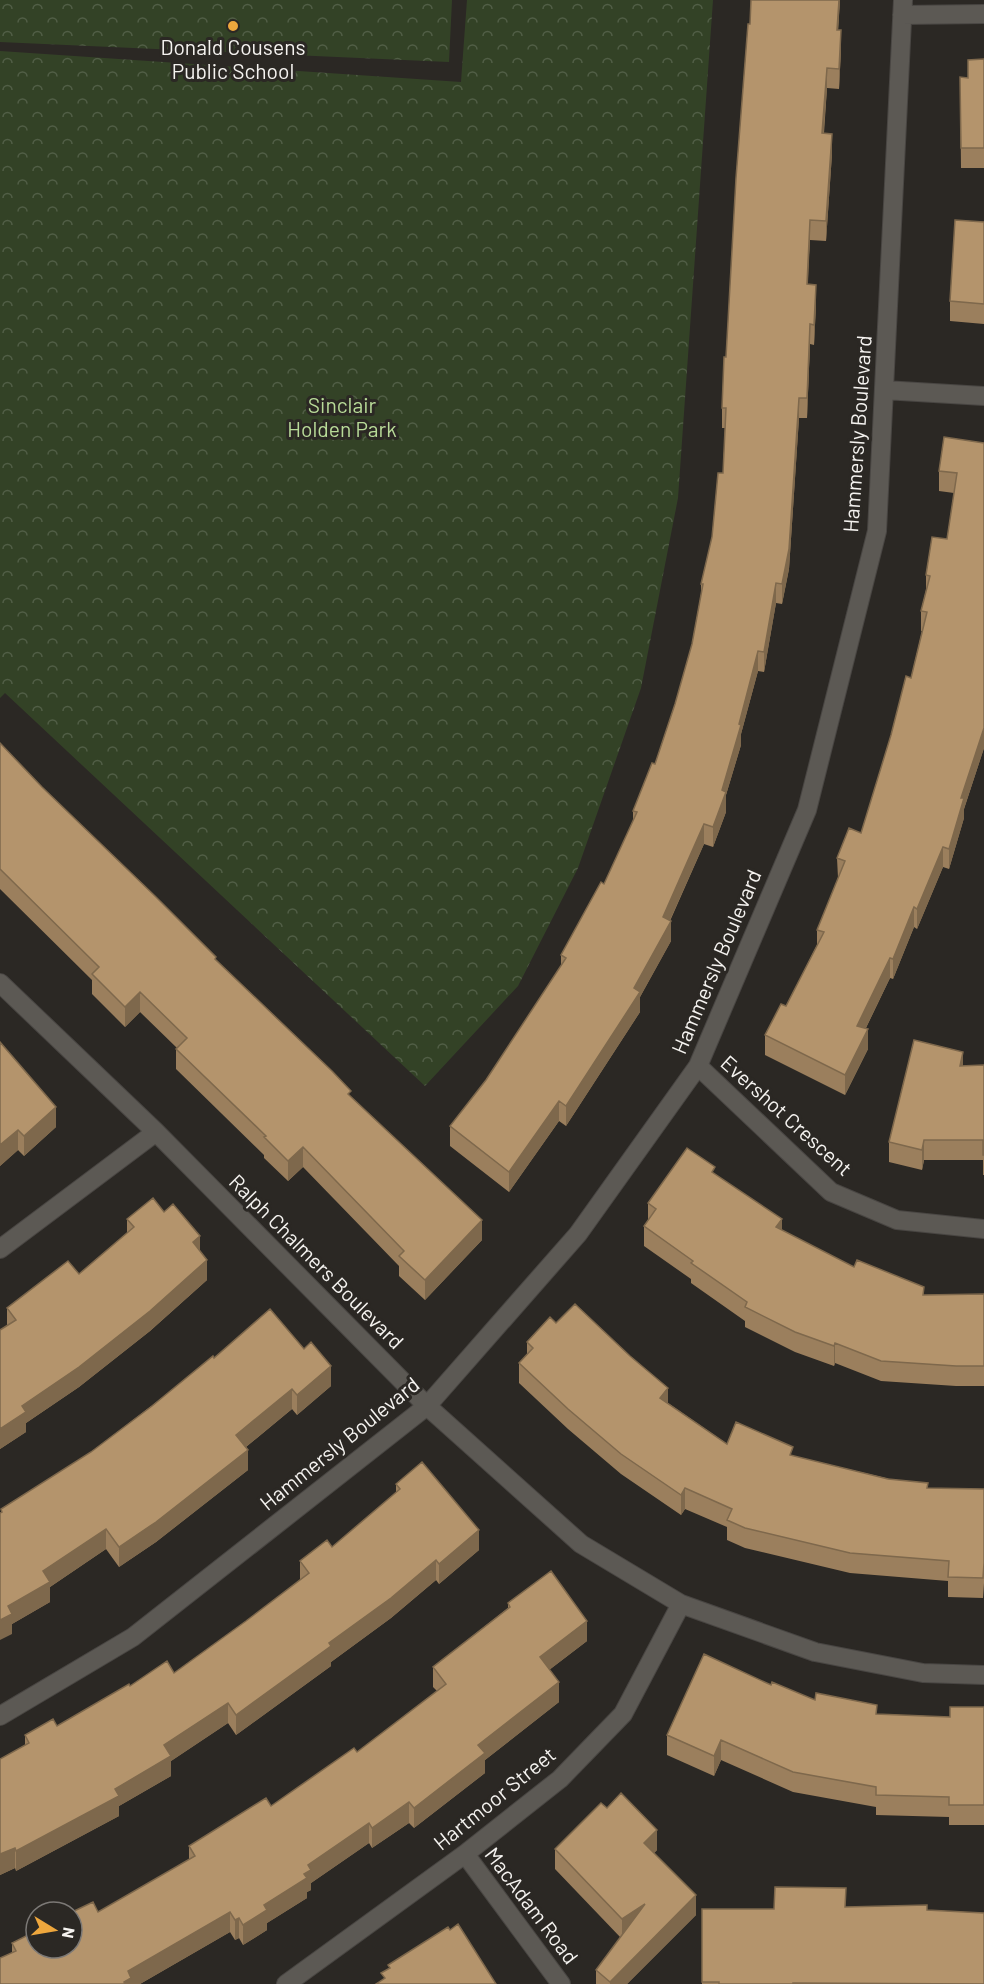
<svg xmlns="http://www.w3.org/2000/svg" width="984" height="1984" viewBox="0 0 984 1984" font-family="Barlow,sans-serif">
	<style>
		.park { fill: url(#park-crowns) }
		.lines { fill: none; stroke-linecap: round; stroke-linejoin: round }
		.minor-casing { stroke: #494643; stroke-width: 20 }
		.minor { stroke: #5c5954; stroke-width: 18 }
		.wall { fill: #9b7f5d }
		.shaded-wall { fill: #7e684c }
		.building { fill: #b4946c; stroke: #7e684c; stroke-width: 1.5 }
		.poi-dot { fill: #eea73d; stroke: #2b2824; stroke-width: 2 }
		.labels { text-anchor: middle; stroke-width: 6; stroke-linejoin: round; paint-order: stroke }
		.poi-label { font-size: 21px; fill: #f5f3f0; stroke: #2b2824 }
		.park-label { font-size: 21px; fill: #b8db98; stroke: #2b2824 }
		.street-label { font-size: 21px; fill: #f5f3f0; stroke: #2b2824 }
	</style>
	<defs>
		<pattern id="park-crowns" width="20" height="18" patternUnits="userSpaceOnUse" patternTransform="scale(1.5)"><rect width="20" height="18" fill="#334226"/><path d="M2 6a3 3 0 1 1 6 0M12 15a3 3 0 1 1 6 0" fill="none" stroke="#515e46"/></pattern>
	</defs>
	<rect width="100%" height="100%" fill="#2b2824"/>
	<path class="park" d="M 0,0 L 452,0 L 449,62 L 0,42 Z
		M 467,0 L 713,0 L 678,498 L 641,688 L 578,868 L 518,986 L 425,1086 L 5,693 L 0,698 L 0,51 L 461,82 Z"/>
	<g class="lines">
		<defs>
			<path id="minor" d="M 902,15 L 984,14
				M 884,390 L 984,396
				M 0,983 L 156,1132 L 427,1406 L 581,1544 L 681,1604 L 815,1652 L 923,1673 L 984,1675
				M 698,1066 L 831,1192 L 897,1220 L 984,1229
				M 0,1249 L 156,1132
				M 0,1716 L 133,1637 L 427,1406 L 578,1234 L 698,1066 L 807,810 L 877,531 L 903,0
				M 465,1854 L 561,1984
				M 286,1984 L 465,1854 L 560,1779 L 623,1714 L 681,1604"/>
		</defs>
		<use href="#minor" class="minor-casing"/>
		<use href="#minor" class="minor"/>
	</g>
	<path class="wall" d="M 840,0 L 838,30 L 841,50 L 839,89 L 827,88 L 824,133 L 832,154 L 826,241 L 810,240 L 807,284 L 816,305 L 814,345 L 810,344 L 807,418 L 799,418 L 789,569 L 782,604 L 776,603 L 764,672 L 758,671 L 741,734 L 741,745 L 726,795 L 726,812 L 713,847 L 704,844 L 670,921 L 671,941 L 640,997 L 640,1012 L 566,1126 L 559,1121 L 509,1192 L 450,1146 L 450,1126 L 486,1080 L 561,966 L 561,955 L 604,884 L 633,822 L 633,811 L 655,764 L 675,704 L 692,644 L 701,594 L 701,584 L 712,537 L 723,473 L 725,428 L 722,428 L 722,408 L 726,357 Z
		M 984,59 L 984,168 L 961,168 L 960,77 L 968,78 Z
		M 984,222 L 984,324 L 950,321 L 950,301 Z
		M 984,443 L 984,748 L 964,809 L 964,818 L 949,869 L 943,867 L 917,929 L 914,927 L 893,979 L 890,978 L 866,1028 L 868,1049 L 845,1095 L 765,1055 L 765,1035 L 786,1006 L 817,945 L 817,930 L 838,878 L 837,858 L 861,833 L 911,678 L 922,631 L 921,631 L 921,611 L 926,590 L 926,575 L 947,539 L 954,493 L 939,491 L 939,471 Z
		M 0,743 L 42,787 L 216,960 L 351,1097 L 482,1240 L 425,1300 L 399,1276 L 399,1266 L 303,1167 L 288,1181 L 264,1158 L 264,1155 L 176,1069 L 176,1049 L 177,1048 L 140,1012 L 125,1027 L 92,994 L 92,980 L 0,889 Z
		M 0,1042 L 56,1127 L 24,1156 L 18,1150 L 0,1166 Z
		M 984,1065 L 984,1175 L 983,1175 L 983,1160 L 924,1160 L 922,1170 L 889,1162 L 889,1142 L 963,1066 Z
		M 715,1174 L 782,1230 L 854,1267 L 924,1295 L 984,1294 L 984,1386 L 956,1386 L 881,1381 L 835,1363 L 834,1366 L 795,1352 L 745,1327 L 745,1321 L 691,1283 L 691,1279 L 644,1246 L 644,1226 L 648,1222 L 648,1203 Z
		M 127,1219 L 200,1252 L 207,1280 L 150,1331 L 79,1387 L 26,1423 L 26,1432 L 0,1449 L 0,1330 L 7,1326 L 7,1308 L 79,1274 L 127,1233 Z
		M 556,1323 L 668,1403 L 727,1444 L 793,1456 L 928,1488 L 984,1489 L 984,1583 L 983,1598 L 948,1597 L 948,1581 L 850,1573 L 745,1548 L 727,1540 L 727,1527 L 685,1509 L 681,1515 L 621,1474 L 568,1429 L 519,1383 L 519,1363 L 527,1355 L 527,1342 Z
		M 214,1358 L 331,1386 L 297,1415 L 292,1409 L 246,1447 L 248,1470 L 156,1542 L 119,1567 L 106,1549 L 50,1587 L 50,1602 L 12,1624 L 12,1634 L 1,1509 L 91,1452 Z
		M 396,1484 L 479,1550 L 439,1584 L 436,1580 L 391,1618 L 331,1662 L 331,1666 L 236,1735 L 228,1723 L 171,1761 L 171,1776 L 119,1806 L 119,1816 L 16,1871 L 15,1868 L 0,1875 L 0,1759 L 25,1746 L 25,1735 L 57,1726 L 130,1686 L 174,1673 L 246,1621 L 300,1580 L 300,1561 L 332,1547 L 396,1493 Z
		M 508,1603 L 587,1641 L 549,1670 L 559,1702 L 485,1760 L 485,1773 L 414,1828 L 409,1823 L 372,1848 L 369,1843 L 311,1883 L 311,1890 L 307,1892 L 307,1898 L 267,1923 L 267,1930 L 243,1945 L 239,1938 L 235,1940 L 230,1932 L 140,1984 L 0,1984 L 12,1952 L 12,1943 L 98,1912 L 189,1860 L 189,1846 L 271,1806 L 357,1752 L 437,1691 L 433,1687 L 433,1667 L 508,1608 Z
		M 771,1685 L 815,1700 L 877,1714 L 950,1717 L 984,1707 L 984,1825 L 949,1825 L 949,1817 L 876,1815 L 876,1807 L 793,1792 L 721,1760 L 714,1776 L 667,1755 L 667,1735 Z
		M 607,1808 L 657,1850 L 654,1853 L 696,1915 L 627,1984 L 596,1984 L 596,1970 L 621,1938 L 555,1869 L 555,1849 Z
		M 846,1907 L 927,1910 L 984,1984 L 702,1984 L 702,1982 L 774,1909 Z"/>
	<path class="shaded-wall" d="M 839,0 L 840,0 L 837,50 L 837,30 Z
		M 841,30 L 841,50 L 839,89 L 839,69 Z
		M 827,68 L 827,88 L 822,153 L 822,133 Z
		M 832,134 L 832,154 L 826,241 L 826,221 Z
		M 810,220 L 810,240 L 807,304 L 807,284 Z
		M 816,285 L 816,305 L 814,345 L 814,325 Z
		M 810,324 L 810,344 L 807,418 L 807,398 Z
		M 799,398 L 799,418 L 789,569 L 782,604 L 782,584 Z
		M 776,583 L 776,603 L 764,672 L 764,652 Z
		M 758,651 L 758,671 L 741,734 L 741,745 L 726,795 L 726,812 L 713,847 L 713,827 L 739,724 Z
		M 984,728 L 984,748 L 964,809 L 964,818 L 949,869 L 949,849 L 961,798 Z
		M 704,824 L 704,844 L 666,929 L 671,921 L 671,941 L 640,997 L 640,1012 L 566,1126 L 566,1106 L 634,988 L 663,917 Z
		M 943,847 L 943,867 L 917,929 L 917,909 Z
		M 914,907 L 914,927 L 893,979 L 893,959 Z
		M 890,958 L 890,978 L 857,1046 L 857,1026 Z
		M 140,992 L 140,1012 L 125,1027 L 125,1007 Z
		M 868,1029 L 868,1049 L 845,1095 L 845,1075 Z
		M 963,1052 L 963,1072 L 960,1066 Z
		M 559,1101 L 559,1121 L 509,1192 L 509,1172 Z
		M 56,1107 L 56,1127 L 24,1156 L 24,1136 Z
		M 18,1130 L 18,1150 L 0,1166 L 0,1145 Z
		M 924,1140 L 924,1160 L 922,1170 L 922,1150 Z
		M 303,1147 L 303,1167 L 288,1181 L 288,1161 Z
		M 782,1219 L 782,1239 L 776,1227 Z
		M 482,1220 L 482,1240 L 425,1300 L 425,1280 Z
		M 200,1236 L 200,1256 L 193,1242 Z
		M 207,1260 L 207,1280 L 150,1331 L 79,1387 L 26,1423 L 26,1432 L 0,1449 L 0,1429 L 22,1406 Z
		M 835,1343 L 835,1363 L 834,1366 L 834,1346 Z
		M 331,1366 L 331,1386 L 297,1415 L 297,1395 Z
		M 668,1388 L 668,1408 L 660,1398 Z
		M 292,1389 L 292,1409 L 236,1455 L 236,1435 Z
		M 248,1450 L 248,1470 L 156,1542 L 119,1567 L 119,1547 Z
		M 685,1488 L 685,1509 L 681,1515 L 681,1495 Z
		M 106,1529 L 106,1549 L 50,1587 L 50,1602 L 12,1624 L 12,1634 L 0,1640 L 0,1620 L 8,1606 L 43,1571 Z
		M 479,1530 L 479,1550 L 439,1584 L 439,1564 Z
		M 436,1560 L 436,1580 L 391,1618 L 331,1662 L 331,1666 L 236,1735 L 236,1715 Z
		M 587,1621 L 587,1641 L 540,1677 L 540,1657 Z
		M 559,1682 L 559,1702 L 485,1760 L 485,1773 L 414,1828 L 414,1808 L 478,1745 Z
		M 228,1703 L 228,1723 L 171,1761 L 171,1776 L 119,1806 L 119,1816 L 16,1871 L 16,1851 L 115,1789 L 164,1745 Z
		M 721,1740 L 721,1760 L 714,1776 L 714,1756 Z
		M 409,1802 L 409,1823 L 372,1848 L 372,1828 Z
		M 369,1823 L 369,1843 L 311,1883 L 311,1890 L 307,1892 L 307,1898 L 267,1923 L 267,1930 L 243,1945 L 243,1925 L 264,1905 L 304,1874 L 308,1865 Z
		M 657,1830 L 657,1850 L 644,1863 L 644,1843 Z
		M 15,1848 L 15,1868 L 0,1875 L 0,1854 Z
		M 696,1895 L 696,1915 L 627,1984 L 610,1984 L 610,1982 Z
		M 645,1904 L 622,1940 L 622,1919 Z
		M 230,1912 L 230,1932 L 140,1984 L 124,1984 L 128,1971 Z
		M 239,1918 L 239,1938 L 235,1940 L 235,1920 Z"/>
	<path class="building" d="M 751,0 L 839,0 L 837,30 L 841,30 L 839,69 L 827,68 L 822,133 L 832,134 L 826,221 L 810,220 L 807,284 L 816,285 L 814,325 L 810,324 L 807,398 L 799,398 L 789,549 L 782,584 L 776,583 L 764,652 L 758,651 L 739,724 L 741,725 L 722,790 L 726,792 L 713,827 L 704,824 L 663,917 L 671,921 L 634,988 L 640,992 L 566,1106 L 559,1101 L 509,1172 L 450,1126 L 486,1080 L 566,958 L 561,955 L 601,882 L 604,884 L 637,812 L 633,811 L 652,763 L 655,764 L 675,704 L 692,644 L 703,584 L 701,584 L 712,537 L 718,473 L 723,473 L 726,408 L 722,408 L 724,357 L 726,357 L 736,178 L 748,24 L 750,24 Z
		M 984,59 L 984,148 L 961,148 L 960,77 L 968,78 L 968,60 Z
		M 955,220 L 984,222 L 984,304 L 950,301 Z
		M 944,437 L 984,443 L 984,728 L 961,798 L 964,798 L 949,849 L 943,847 L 917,909 L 914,907 L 893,959 L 890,958 L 857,1026 L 868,1029 L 845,1075 L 765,1035 L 781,1004 L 786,1006 L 824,932 L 817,930 L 845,861 L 837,858 L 849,828 L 861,833 L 891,735 L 906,676 L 911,678 L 927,612 L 921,611 L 930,576 L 926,575 L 932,537 L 947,539 L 957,473 L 939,471 Z
		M 0,743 L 42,787 L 155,896 L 216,957 L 215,959 L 332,1071 L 351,1091 L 348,1094 L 482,1220 L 425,1280 L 399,1256 L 404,1251 L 303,1147 L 288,1161 L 264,1137 L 266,1136 L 176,1049 L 187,1038 L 140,992 L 125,1007 L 92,974 L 99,967 L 0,869 Z
		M 914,1040 L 963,1052 L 960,1066 L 984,1065 L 984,1155 L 983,1155 L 983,1140 L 924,1140 L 922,1150 L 889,1142 Z
		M 0,1042 L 56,1107 L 24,1136 L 18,1130 L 0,1145 Z
		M 687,1148 L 715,1167 L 712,1172 L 782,1219 L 776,1227 L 854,1267 L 857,1260 L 924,1287 L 923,1295 L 984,1294 L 984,1366 L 956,1366 L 881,1361 L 835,1343 L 834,1346 L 795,1332 L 745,1307 L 747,1302 L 691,1263 L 693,1261 L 644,1226 L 656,1209 L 648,1203 Z
		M 153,1198 L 164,1212 L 173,1204 L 200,1236 L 193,1242 L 207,1260 L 150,1311 L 79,1367 L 22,1406 L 26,1412 L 0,1429 L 0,1330 L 16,1320 L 7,1308 L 68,1261 L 79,1274 L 134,1227 L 127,1219 Z
		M 575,1304 L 630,1356 L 668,1388 L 660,1398 L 727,1444 L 736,1422 L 793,1447 L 790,1455 L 888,1479 L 928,1483 L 927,1488 L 984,1489 L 984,1563 L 983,1578 L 948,1577 L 949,1561 L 850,1553 L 745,1528 L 727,1520 L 732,1509 L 685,1488 L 681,1495 L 621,1454 L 568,1409 L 519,1363 L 533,1348 L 527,1342 L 550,1317 L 556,1323 Z
		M 270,1309 L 304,1349 L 311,1342 L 331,1366 L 297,1395 L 292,1389 L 236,1435 L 248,1450 L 156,1522 L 119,1547 L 106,1529 L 43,1571 L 50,1582 L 8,1606 L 12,1614 L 0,1620 L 0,1513 L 2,1512 L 1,1509 L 91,1452 L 152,1406 L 213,1356 L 214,1358 Z
		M 422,1462 L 479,1530 L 439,1564 L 436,1560 L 391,1598 L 329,1643 L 331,1646 L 236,1715 L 228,1703 L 164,1745 L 171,1756 L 115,1789 L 119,1796 L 16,1851 L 15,1848 L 0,1854 L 0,1759 L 29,1743 L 25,1735 L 53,1719 L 57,1726 L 129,1684 L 130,1686 L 167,1661 L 174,1673 L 246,1621 L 309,1573 L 300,1561 L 327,1540 L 332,1547 L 400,1489 L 396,1484 Z
		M 551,1571 L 587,1621 L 540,1657 L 559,1682 L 478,1745 L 485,1753 L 414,1808 L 409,1802 L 372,1828 L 369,1823 L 308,1865 L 311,1870 L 304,1874 L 307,1878 L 264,1905 L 267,1910 L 243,1925 L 239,1918 L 235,1920 L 230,1912 L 128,1971 L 131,1978 L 124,1982 L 125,1984 L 0,1984 L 0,1958 L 16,1951 L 12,1943 L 36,1931 L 36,1948 L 72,1948 L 72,1912 L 93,1902 L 98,1912 L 195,1856 L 189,1846 L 266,1798 L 271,1806 L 354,1748 L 357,1752 L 446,1684 L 433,1667 L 510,1607 L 508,1603 Z
		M 704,1654 L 771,1685 L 772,1682 L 815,1700 L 816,1693 L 877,1705 L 876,1714 L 950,1717 L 950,1707 L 984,1707 L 984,1805 L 949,1805 L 949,1797 L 876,1795 L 876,1787 L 793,1772 L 721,1740 L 714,1756 L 667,1735 Z
		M 621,1793 L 657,1830 L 644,1843 L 696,1895 L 610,1982 L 596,1970 L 645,1904 L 622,1919 L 555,1849 L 601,1803 L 607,1808 Z
		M 775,1887 L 846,1888 L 845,1907 L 927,1905 L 927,1910 L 984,1913 L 984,1984 L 793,1983 L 793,1984 L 719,1984 L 719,1982 L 702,1982 L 702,1909 L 774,1909 Z
		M 458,1924 L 496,1984 L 376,1984 L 385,1978 L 381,1973 L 390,1968 L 388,1965 L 448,1927 L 450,1930 Z"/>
	<circle class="poi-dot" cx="233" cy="26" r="6"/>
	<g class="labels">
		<g class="poi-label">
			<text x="233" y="55">Donald Cousens<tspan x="233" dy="24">Public School</tspan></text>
		</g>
		<g class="park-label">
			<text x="342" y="413">Sinclair<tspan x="342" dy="24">Holden Park</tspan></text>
		</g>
		<g class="street-label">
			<text transform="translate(858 434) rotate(-86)" y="7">Hammersly Boulevard</text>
			<text transform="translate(717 962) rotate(-67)" y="7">Hammersly Boulevard</text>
			<text transform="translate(786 1116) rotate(42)" y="7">Evershot Crescent</text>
			<text transform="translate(316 1262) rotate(45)" y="7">Ralph Chalmers Boulevard</text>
			<text transform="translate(340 1444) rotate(-39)" y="7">Hammersly Boulevard</text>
			<text transform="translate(495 1799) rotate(-39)" y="7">Hartmoor Street</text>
			<text transform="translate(531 1906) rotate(53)" y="7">MacAdam Road</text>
		</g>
	</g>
	<g transform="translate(54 1930) rotate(101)"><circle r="28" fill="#2b2824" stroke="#7c7976" stroke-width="1.5"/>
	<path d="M0-4.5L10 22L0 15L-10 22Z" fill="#eea73d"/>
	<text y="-9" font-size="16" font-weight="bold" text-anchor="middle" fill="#f5f3f0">N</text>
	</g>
</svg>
